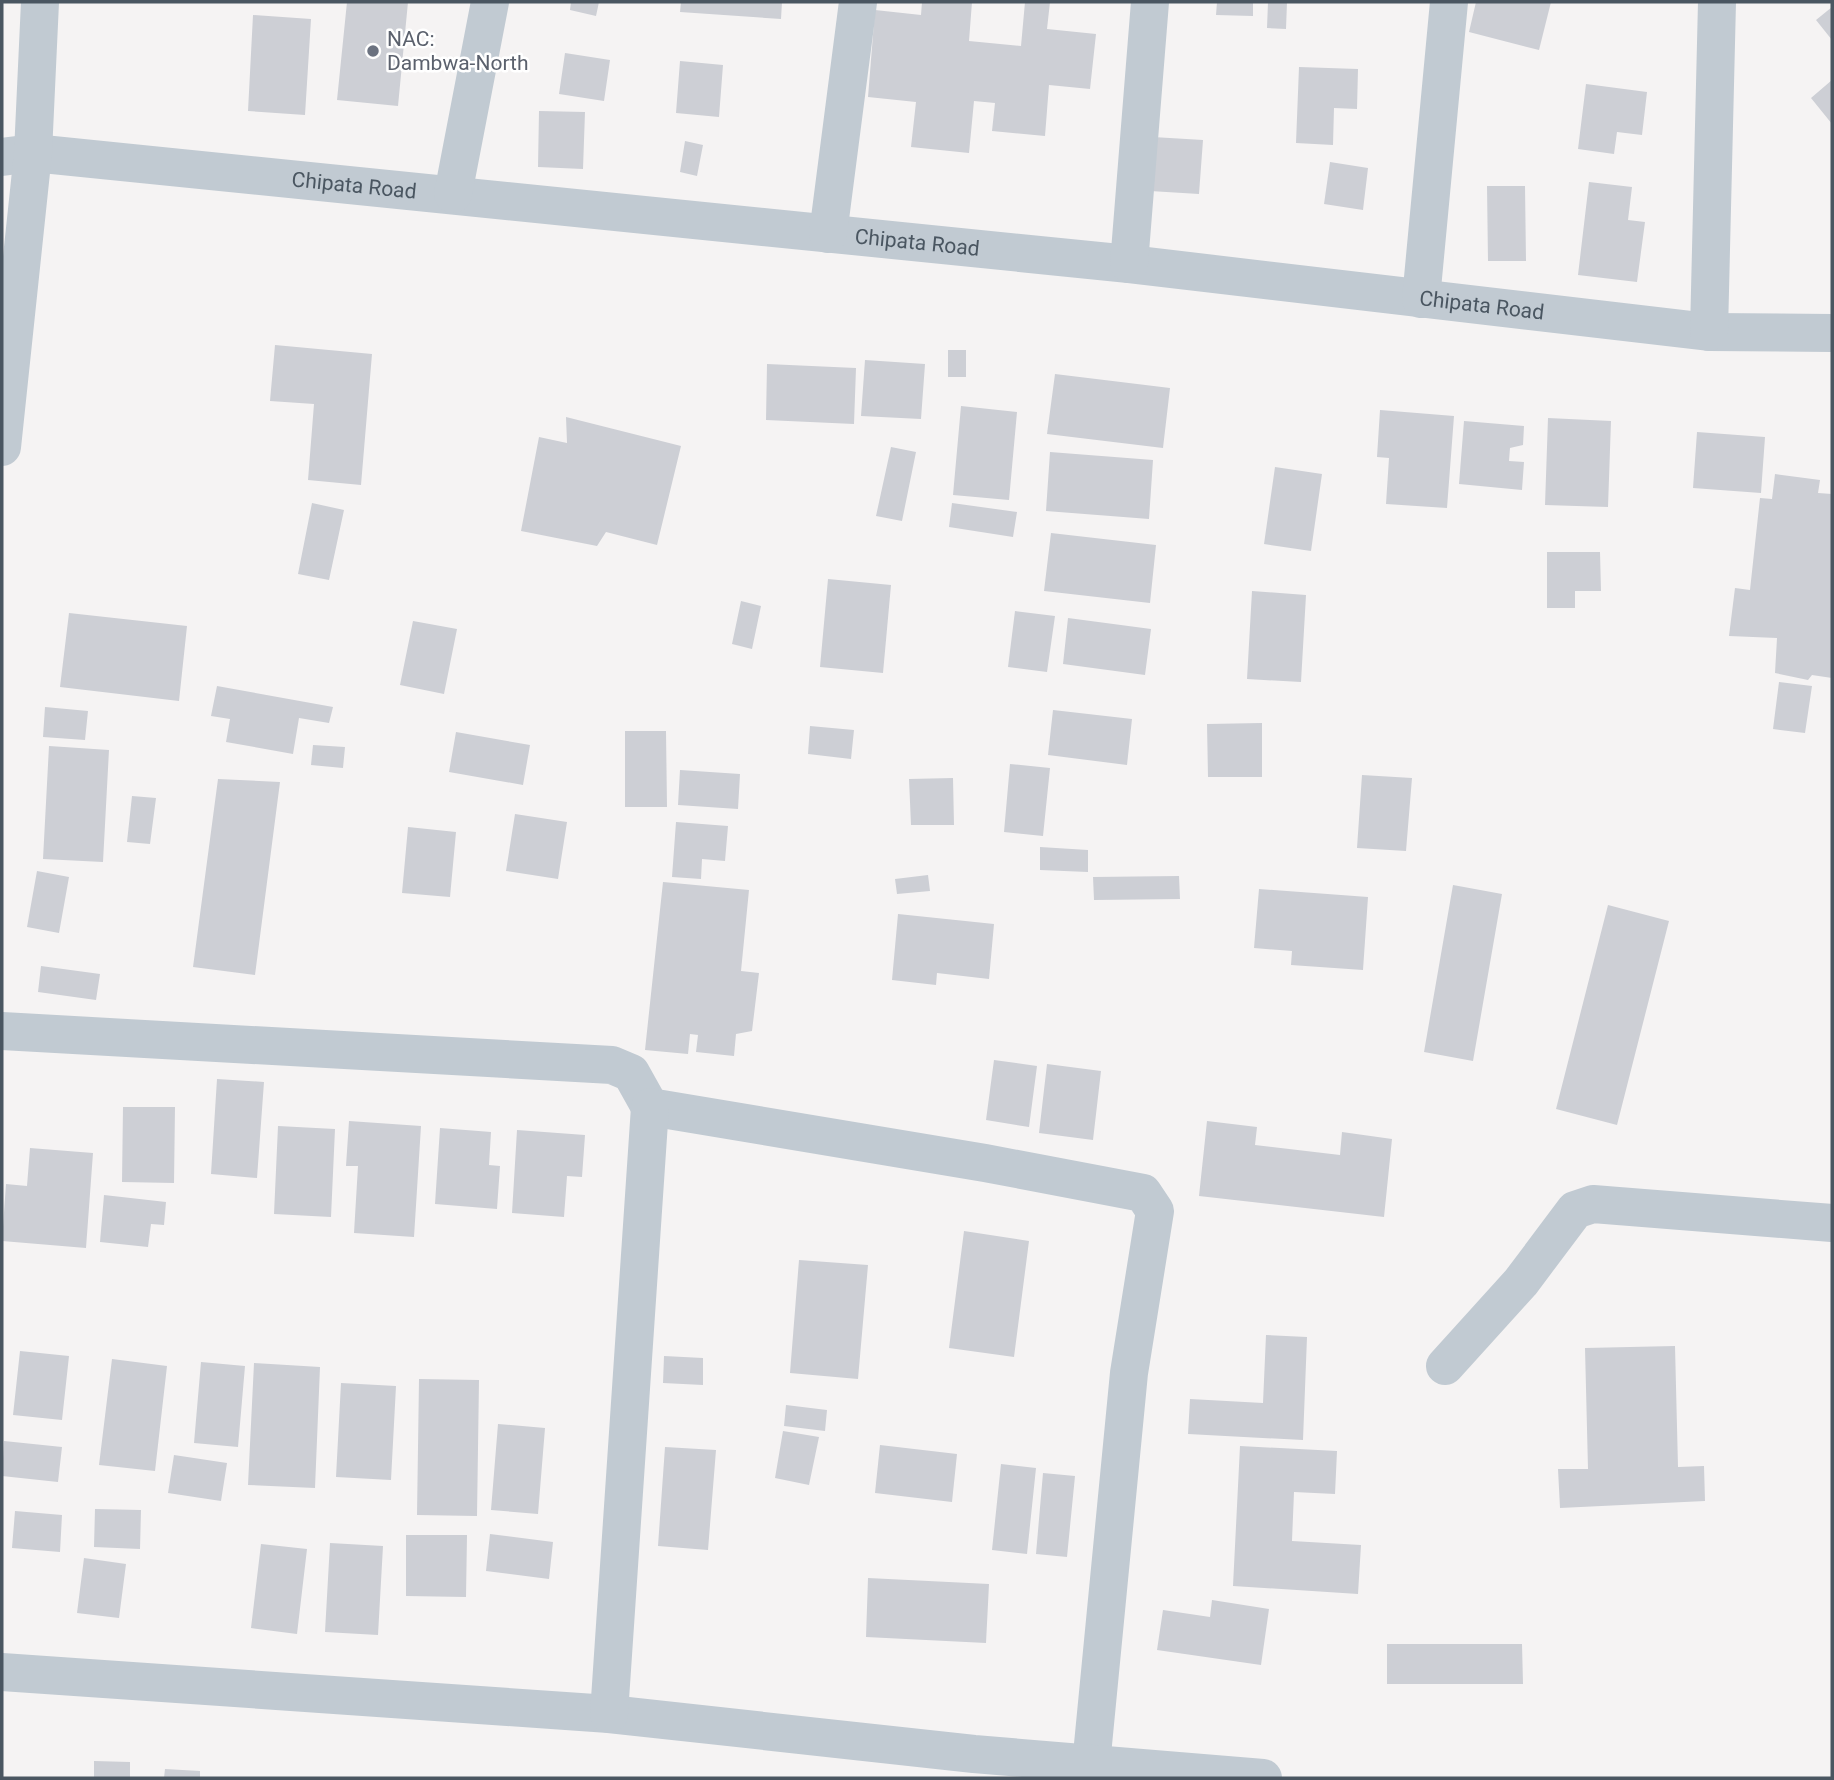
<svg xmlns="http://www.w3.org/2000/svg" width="1834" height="1780" viewBox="0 0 1834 1780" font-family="Roboto,sans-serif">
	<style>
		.building { fill: #cdcfd5 }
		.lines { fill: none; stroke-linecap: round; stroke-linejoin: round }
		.minor { stroke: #c1cad2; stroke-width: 38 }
		.worship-dot { fill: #6b7280; stroke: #fff; stroke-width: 2.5 }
		.labels { text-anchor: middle; stroke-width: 5; stroke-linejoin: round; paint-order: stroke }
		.worship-label { font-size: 21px; fill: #5b616d; stroke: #fff; text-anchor: start }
		.street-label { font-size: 21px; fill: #4a5661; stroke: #fff }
	</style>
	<rect width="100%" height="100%" fill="#f5f3f3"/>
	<path class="building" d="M 347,2 L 408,2 L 398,106 L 337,100 Z
		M 571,2 L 599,2 L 596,16 L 570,10 Z
		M 681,2 L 782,2 L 781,19 L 680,12 Z
		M 922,2 L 972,2 L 969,41 L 1021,46 L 1025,2 L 1050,2 L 1047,29 L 1096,34 L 1090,89 L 1049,85 L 1045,136 L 992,131 L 995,103 L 974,101 L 969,153 L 911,147 L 916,102 L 868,97 L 875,10 L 921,15 Z
		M 1217,2 L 1253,2 L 1253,16 L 1216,15 Z
		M 1268,2 L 1287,2 L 1286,29 L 1267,28 Z
		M 1476,2 L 1551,2 L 1539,50 L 1469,32 Z
		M 1832,7 L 1832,40 L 1816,20 Z
		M 253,15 L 311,19 L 305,115 L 248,111 Z
		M 565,53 L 610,60 L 604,101 L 559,94 Z
		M 680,61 L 723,65 L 719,117 L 676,113 Z
		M 1299,67 L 1358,69 L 1357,109 L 1334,108 L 1333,145 L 1296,143 Z
		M 1832,80 L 1832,124 L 1811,98 Z
		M 1586,84 L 1647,92 L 1642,135 L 1617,132 L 1614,154 L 1578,149 Z
		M 539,111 L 585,112 L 583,169 L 538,167 Z
		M 1153,137 L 1203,140 L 1199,194 L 1150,191 Z
		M 685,141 L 703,145 L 697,176 L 680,172 Z
		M 1330,162 L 1368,168 L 1363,210 L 1324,204 Z
		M 1589,182 L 1632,187 L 1628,220 L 1645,222 L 1637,282 L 1578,275 Z
		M 1487,186 L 1525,186 L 1526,261 L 1488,261 Z
		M 275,345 L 372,354 L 361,485 L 308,480 L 314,404 L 270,401 Z
		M 948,350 L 966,350 L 966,377 L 948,377 Z
		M 865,360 L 925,364 L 921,419 L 861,416 Z
		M 767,364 L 856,368 L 854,424 L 766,420 Z
		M 1055,374 L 1170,388 L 1163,448 L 1047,434 Z
		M 961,406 L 1017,412 L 1009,500 L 953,495 Z
		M 1380,410 L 1454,416 L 1447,508 L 1386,504 L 1389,458 L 1377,457 Z
		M 566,417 L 681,446 L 657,545 L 606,532 L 597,546 L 521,531 L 539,437 L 567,443 Z
		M 1548,418 L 1611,421 L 1608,507 L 1545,505 Z
		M 1464,421 L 1524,426 L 1523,445 L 1510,448 L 1509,461 L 1524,462 L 1522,490 L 1459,484 Z
		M 1697,432 L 1765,437 L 1761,493 L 1693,488 Z
		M 891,447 L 916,452 L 902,521 L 876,516 Z
		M 1050,452 L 1153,460 L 1149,519 L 1046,511 Z
		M 1275,467 L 1322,474 L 1311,551 L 1264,544 Z
		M 1775,474 L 1820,480 L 1818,493 L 1832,494 L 1832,678 L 1812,675 L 1808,680 L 1775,673 L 1777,638 L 1729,636 L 1735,588 L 1750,590 L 1760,498 L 1772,499 Z
		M 312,503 L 344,510 L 329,580 L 298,574 Z
		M 952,503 L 1017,512 L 1013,537 L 949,527 Z
		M 1051,533 L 1156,545 L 1150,603 L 1044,591 Z
		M 1547,552 L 1600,552 L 1601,591 L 1575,591 L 1575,608 L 1547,608 Z
		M 828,579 L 891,585 L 883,673 L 820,667 Z
		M 1252,591 L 1306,595 L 1301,682 L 1247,679 Z
		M 741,601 L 761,606 L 752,649 L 732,644 Z
		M 1015,611 L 1055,616 L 1047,672 L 1008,667 Z
		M 69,613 L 187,626 L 179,701 L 60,687 Z
		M 1068,618 L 1151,629 L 1145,675 L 1063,664 Z
		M 413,621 L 457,629 L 444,694 L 400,685 Z
		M 1779,682 L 1812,686 L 1805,733 L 1773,729 Z
		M 217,686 L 333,707 L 329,723 L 299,718 L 293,754 L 226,742 L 230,719 L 211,716 Z
		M 45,707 L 88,711 L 85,740 L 43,737 Z
		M 1053,710 L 1132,719 L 1127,765 L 1048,755 Z
		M 1262,723 L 1262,777 L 1208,777 L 1207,724 Z
		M 810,726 L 854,730 L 851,759 L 808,754 Z
		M 625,731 L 666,731 L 667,807 L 625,807 Z
		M 456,732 L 530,745 L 523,785 L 449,772 Z
		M 313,745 L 345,747 L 343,768 L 311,765 Z
		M 49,746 L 109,750 L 103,862 L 43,859 Z
		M 1010,764 L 1050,768 L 1043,836 L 1004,832 Z
		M 680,770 L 740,774 L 738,809 L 678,805 Z
		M 1362,775 L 1412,778 L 1406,851 L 1357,848 Z
		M 953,778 L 954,825 L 911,825 L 909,779 Z
		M 218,779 L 280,782 L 255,975 L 193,967 Z
		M 132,796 L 156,798 L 150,844 L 127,842 Z
		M 515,814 L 567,822 L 558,879 L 506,871 Z
		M 676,822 L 728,826 L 725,861 L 702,859 L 701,879 L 672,877 Z
		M 408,827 L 456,832 L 450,897 L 402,893 Z
		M 1040,847 L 1088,850 L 1088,872 L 1040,870 Z
		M 37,871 L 69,877 L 59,933 L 27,927 Z
		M 928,875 L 930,891 L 897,894 L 895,879 Z
		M 1179,876 L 1180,899 L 1094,900 L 1093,877 Z
		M 663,882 L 749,890 L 741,971 L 759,973 L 752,1031 L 736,1034 L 734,1056 L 696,1052 L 698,1035 L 690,1034 L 688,1054 L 645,1050 Z
		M 1453,885 L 1502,894 L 1473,1061 L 1424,1052 Z
		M 1259,889 L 1368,897 L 1363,970 L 1291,965 L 1292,951 L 1254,948 Z
		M 1608,905 L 1669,921 L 1617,1125 L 1556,1109 Z
		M 898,914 L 994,924 L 989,979 L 937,973 L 936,985 L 892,980 Z
		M 41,966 L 100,974 L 96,1000 L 38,992 Z
		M 994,1060 L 1037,1066 L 1029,1127 L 986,1120 Z
		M 1047,1064 L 1101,1071 L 1093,1140 L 1039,1133 Z
		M 217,1079 L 264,1082 L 257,1178 L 211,1174 Z
		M 123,1107 L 175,1107 L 174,1183 L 122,1182 Z
		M 349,1121 L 421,1126 L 414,1237 L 354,1233 L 358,1166 L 346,1166 Z
		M 1207,1121 L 1257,1127 L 1255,1145 L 1340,1155 L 1342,1132 L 1392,1139 L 1384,1217 L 1199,1196 Z
		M 278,1126 L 335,1129 L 331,1217 L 274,1214 Z
		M 440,1128 L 491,1132 L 489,1165 L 500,1166 L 497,1209 L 435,1204 Z
		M 517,1130 L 585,1135 L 582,1177 L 567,1176 L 564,1217 L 512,1213 Z
		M 30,1148 L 93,1153 L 86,1248 L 2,1241 L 6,1184 L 27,1186 Z
		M 104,1195 L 166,1202 L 164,1225 L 151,1224 L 148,1247 L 100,1242 Z
		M 964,1231 L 1029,1241 L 1014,1357 L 949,1348 Z
		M 799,1260 L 868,1265 L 858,1379 L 790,1373 Z
		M 1266,1335 L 1307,1337 L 1303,1440 L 1188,1434 L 1190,1399 L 1263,1403 Z
		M 1675,1346 L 1678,1467 L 1704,1466 L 1705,1501 L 1560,1508 L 1558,1469 L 1588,1469 L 1585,1348 Z
		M 20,1351 L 69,1356 L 62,1420 L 13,1415 Z
		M 664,1356 L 703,1358 L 703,1385 L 663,1383 Z
		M 112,1359 L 167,1366 L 155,1471 L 99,1465 Z
		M 201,1362 L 245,1366 L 238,1447 L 194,1443 Z
		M 254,1363 L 320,1367 L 315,1488 L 248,1485 Z
		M 419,1379 L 479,1380 L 477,1516 L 417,1515 Z
		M 341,1383 L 396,1386 L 391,1480 L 336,1477 Z
		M 786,1405 L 827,1410 L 825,1431 L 784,1426 Z
		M 498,1424 L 545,1428 L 538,1514 L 491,1510 Z
		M 783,1431 L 819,1437 L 809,1485 L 775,1478 Z
		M 4,1441 L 62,1447 L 58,1482 L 2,1476 Z
		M 880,1445 L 957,1454 L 952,1502 L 875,1493 Z
		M 1240,1446 L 1337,1451 L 1335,1494 L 1294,1492 L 1292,1541 L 1361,1545 L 1358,1594 L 1233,1586 Z
		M 665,1447 L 716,1450 L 708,1550 L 658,1546 Z
		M 174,1455 L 227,1463 L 221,1501 L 168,1493 Z
		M 1001,1464 L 1036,1468 L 1027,1554 L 992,1550 Z
		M 1043,1473 L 1075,1476 L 1067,1557 L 1036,1554 Z
		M 95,1509 L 141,1510 L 140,1549 L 94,1547 Z
		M 15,1511 L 62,1515 L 60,1552 L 12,1548 Z
		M 490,1534 L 553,1542 L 549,1579 L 486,1571 Z
		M 406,1535 L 467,1535 L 466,1597 L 406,1596 Z
		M 330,1543 L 383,1546 L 378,1635 L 325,1632 Z
		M 261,1544 L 307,1549 L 297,1634 L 251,1628 Z
		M 84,1558 L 126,1564 L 119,1618 L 77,1613 Z
		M 868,1578 L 989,1584 L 986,1643 L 866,1637 Z
		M 1212,1600 L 1269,1609 L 1261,1665 L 1157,1650 L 1163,1610 L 1210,1617 Z
		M 1387,1644 L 1522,1644 L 1523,1684 L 1387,1684 Z
		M 94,1761 L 130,1762 L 130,1778 L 94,1778 Z
		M 165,1769 L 200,1771 L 200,1778 L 164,1778 Z"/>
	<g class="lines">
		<g class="minor">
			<path id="s1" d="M 2,157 L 33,153 L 1129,264 L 1709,332 L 1832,333"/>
			<path d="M 453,194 L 490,2"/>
			<path d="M 828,234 L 858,2"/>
			<path d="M 1129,264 L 1150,2"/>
			<path d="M 1421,299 L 1449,2"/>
			<path d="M 1709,332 L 1717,2"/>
			<path d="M 2,447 L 33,153 L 40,2"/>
			<path d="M 2,1031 L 612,1065 L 631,1073 L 650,1107 L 985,1163 L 1143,1193 L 1155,1211 L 1129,1373 L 1091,1765"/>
			<path d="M 1445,1366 L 1521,1282 L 1575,1210 L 1593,1204 L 1832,1223"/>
			<path d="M 2,1672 L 609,1714 L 974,1754 L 1263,1778"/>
			<path d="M 609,1714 L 650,1107"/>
		</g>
	</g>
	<circle class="worship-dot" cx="373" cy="51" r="7"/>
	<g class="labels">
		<g class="worship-label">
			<text x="387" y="46">NAC:<tspan x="387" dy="24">Dambwa-North</tspan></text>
		</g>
		<g class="street-label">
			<text dy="7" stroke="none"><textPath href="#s1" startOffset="354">Chipata Road</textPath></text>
			<text dy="7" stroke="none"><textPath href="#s1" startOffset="920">Chipata Road</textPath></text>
			<text dy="7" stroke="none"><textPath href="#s1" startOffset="1488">Chipata Road</textPath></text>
		</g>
	</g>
	<rect width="1834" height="1780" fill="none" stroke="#4a5661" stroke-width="7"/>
</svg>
